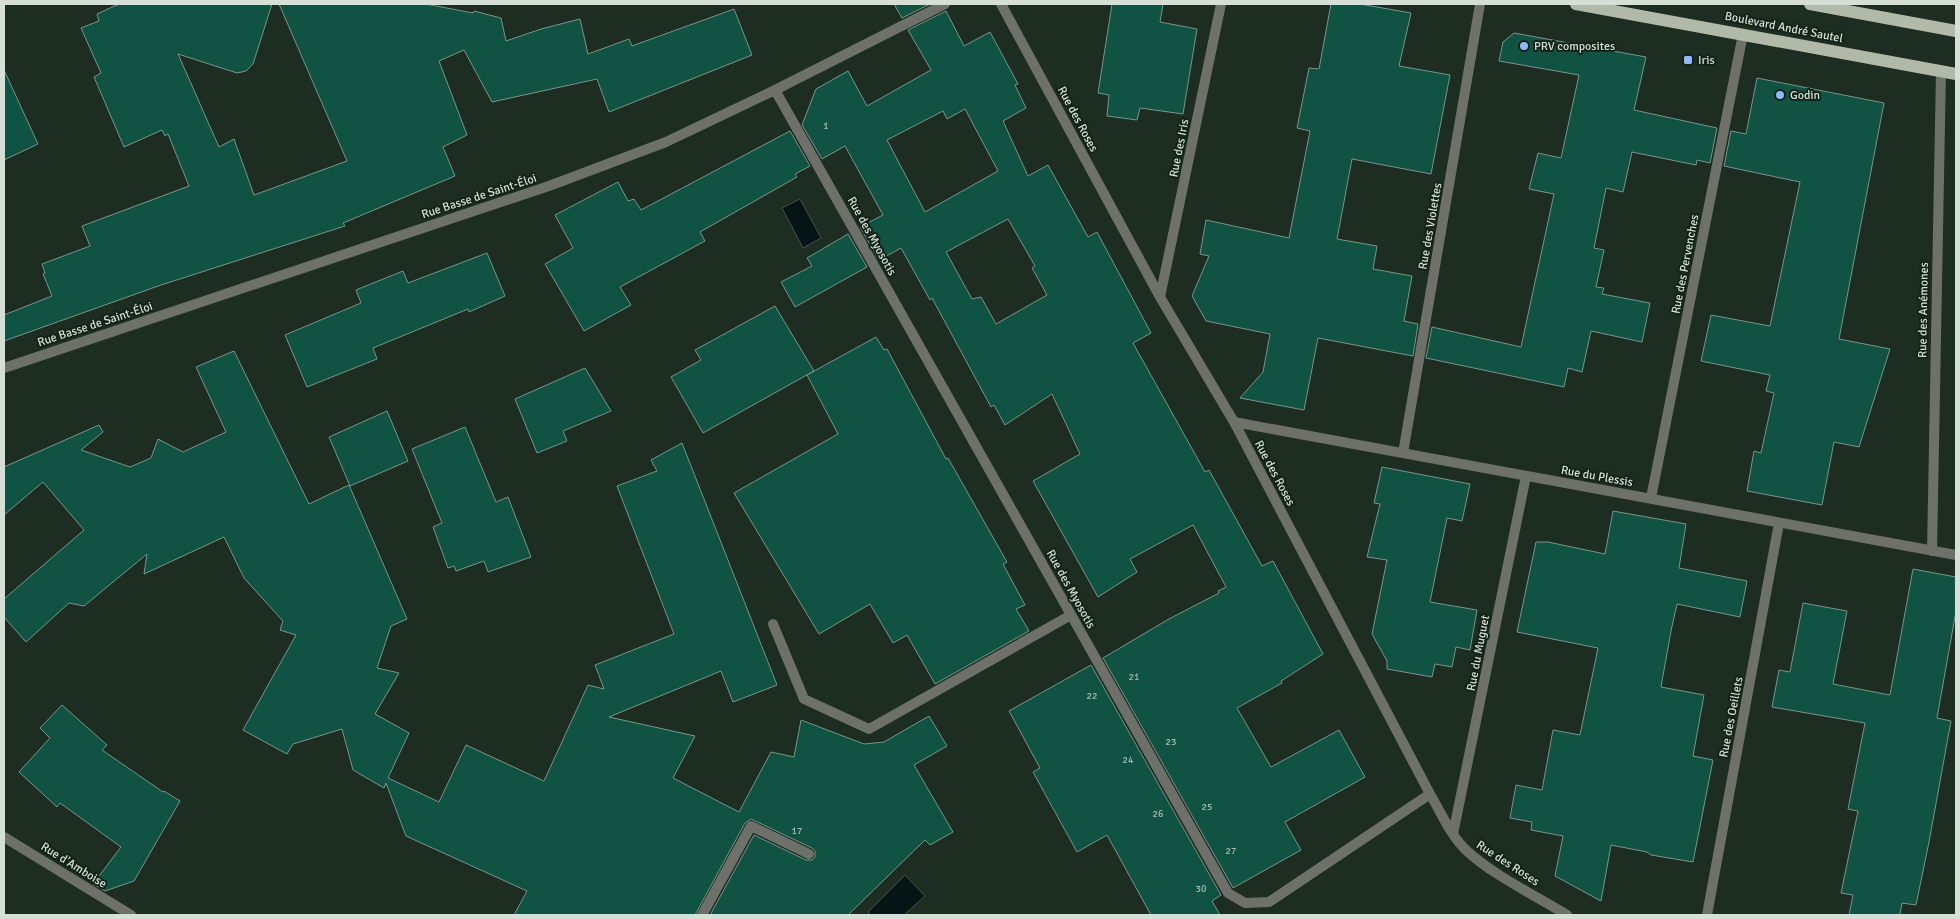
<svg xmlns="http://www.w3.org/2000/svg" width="1960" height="919" viewBox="0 0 1960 919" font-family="Signika,sans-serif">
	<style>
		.water { fill: #051515; stroke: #43524f }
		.building { fill: #115343; stroke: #7a948b; fill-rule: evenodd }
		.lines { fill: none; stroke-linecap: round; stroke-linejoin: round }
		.service { stroke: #6d7169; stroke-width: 10 }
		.minor { stroke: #6d7169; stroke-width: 10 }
		.primary { stroke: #b1baa8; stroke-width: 12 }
		.poi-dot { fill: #90b8fd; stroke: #142317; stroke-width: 2 }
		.labels { text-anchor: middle; stroke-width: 4; stroke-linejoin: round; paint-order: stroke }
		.number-label { font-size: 10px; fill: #a4bcb1 }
		.street-label { font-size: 12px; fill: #d5dfd6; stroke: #142317 }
		.poi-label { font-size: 12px; fill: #d5dfd6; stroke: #142317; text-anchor: start }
	</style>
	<rect width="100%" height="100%" fill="#1d2d21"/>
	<path class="water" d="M 800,199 L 821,238 L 803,248 L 782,208 Z
		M 905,875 L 925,896 L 904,915 L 871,915 L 868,912 Z"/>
	<path class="building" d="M 119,4 L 272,4 L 253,64 L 246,71 L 237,73 L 178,54 L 219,147 L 234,139 L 254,195 L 347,161 L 279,4 L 426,4 L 473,13 L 474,11 L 501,18 L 506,41 L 541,29 L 580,19 L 588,54 L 629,39 L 632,46 L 734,9 L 752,55 L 609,112 L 597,79 L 492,102 L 464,50 L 439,61 L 467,135 L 443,147 L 455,176 L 343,223 L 345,226 L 161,285 L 4,341 L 4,315 L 52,296 L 43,274 L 45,273 L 42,264 L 90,246 L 82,226 L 189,186 L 168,134 L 165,136 L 162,130 L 124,147 L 94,77 L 101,73 L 81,28 L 99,21 L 97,14 Z
		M 894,4 L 930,4 L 902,18 Z
		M 1112,4 L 1163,4 L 1160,22 L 1197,29 L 1183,114 L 1140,108 L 1137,120 L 1107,116 L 1109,95 L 1098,93 Z
		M 1331,4 L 1360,4 L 1411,13 L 1399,66 L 1450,75 L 1431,174 L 1352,159 L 1337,239 L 1377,246 L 1373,269 L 1412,276 L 1404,321 L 1418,324 L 1413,356 L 1318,338 L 1304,410 L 1240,398 L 1263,372 L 1270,334 L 1206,321 L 1192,296 L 1209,256 L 1200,254 L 1206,220 L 1289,238 L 1310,131 L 1297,128 L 1309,68 L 1319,69 Z
		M 946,11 L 964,46 L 990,32 L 1018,84 L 1015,85 L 1026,108 L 1003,121 L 1028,176 L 1048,165 L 1088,237 L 1097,232 L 1151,333 L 1133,343 L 1205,472 L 1209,470 L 1262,566 L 1273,561 L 1323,654 L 1281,681 L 1282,683 L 1237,708 L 1271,767 L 1339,730 L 1365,777 L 1285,822 L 1301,850 L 1233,888 L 1103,658 L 1169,619 L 1219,593 L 1218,591 L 1226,587 L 1193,525 L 1130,559 L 1137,572 L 1098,597 L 1033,481 L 1080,454 L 1052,394 L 1005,425 L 994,405 L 991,407 L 932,298 L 930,300 L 901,248 L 879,260 L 860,227 L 883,215 L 845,146 L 822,159 L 802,125 L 816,89 L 848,71 L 867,106 L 931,70 L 908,30 ZM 965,109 L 998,171 L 925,212 L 887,140 L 943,111 L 947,119 ZM 1008,219 L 1035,266 L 1032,268 L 1047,295 L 996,324 L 981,297 L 972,299 L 946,252 Z
		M 1514,33 L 1646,57 L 1634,110 L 1717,128 L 1710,163 L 1697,160 L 1696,165 L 1632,152 L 1623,192 L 1606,188 L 1594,248 L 1604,250 L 1596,287 L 1604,288 L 1602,294 L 1650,303 L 1642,342 L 1591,331 L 1582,372 L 1568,368 L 1564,387 L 1426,358 L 1432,327 L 1521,347 L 1554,194 L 1529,189 L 1538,153 L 1561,158 L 1579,75 L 1499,61 L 1503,42 Z
		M 4,70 L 38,144 L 4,160 Z
		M 1757,78 L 1884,103 L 1839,339 L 1890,349 L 1859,447 L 1834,442 L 1822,505 L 1747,491 L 1754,451 L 1761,453 L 1774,393 L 1766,391 L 1770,375 L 1701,361 L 1711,315 L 1770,326 L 1800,182 L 1724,166 L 1731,131 L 1746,134 Z
		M 790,131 L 810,166 L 795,174 L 797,177 L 700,232 L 705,241 L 620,287 L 631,305 L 584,331 L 545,264 L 573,248 L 555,215 L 618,182 L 628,201 L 634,199 L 641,210 Z
		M 848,234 L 867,267 L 795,307 L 781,282 L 812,266 L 807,258 Z
		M 487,253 L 505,296 L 469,312 L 468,309 L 373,348 L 377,359 L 307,387 L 285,335 L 361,303 L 356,290 L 403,271 L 408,283 Z
		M 775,306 L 814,371 L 703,433 L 671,377 L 701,360 L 695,350 Z
		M 876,337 L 884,350 L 887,349 L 946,459 L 948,458 L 1007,562 L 1003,564 L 1025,605 L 1016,609 L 1029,631 L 935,684 L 907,635 L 893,643 L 870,604 L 819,634 L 734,493 L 838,434 L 807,375 Z
		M 234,351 L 309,504 L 349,485 L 407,619 L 391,626 L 377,668 L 399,673 L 375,714 L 409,733 L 388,778 L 439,802 L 466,745 L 544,781 L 588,685 L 604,689 L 595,665 L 674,634 L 617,486 L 657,471 L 651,460 L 682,443 L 777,685 L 733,702 L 721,671 L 609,717 L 695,736 L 673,778 L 739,812 L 771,752 L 794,757 L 801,720 L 864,744 L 884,742 L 929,716 L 947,746 L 914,765 L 953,832 L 930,845 L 925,840 L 848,915 L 710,915 L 754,835 L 806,860 L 812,860 L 815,857 L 815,851 L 812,848 L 751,819 L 745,823 L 695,915 L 514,915 L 527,891 L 406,836 L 386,783 L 384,788 L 353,770 L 342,729 L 293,744 L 287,754 L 243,730 L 296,635 L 280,630 L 283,621 L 244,578 L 224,537 L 144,574 L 147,554 L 84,606 L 69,603 L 26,642 L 4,617 L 4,599 L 84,530 L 43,482 L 4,515 L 4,467 L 99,425 L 103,432 L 81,450 L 130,467 L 151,458 L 158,439 L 183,452 L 226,432 L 196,367 Z
		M 585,368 L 611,411 L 563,431 L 567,441 L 537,453 L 515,399 Z
		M 387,411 L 408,461 L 350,486 L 329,437 Z
		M 465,427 L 496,502 L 508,497 L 531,557 L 488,572 L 484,561 L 456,571 L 454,566 L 448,568 L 433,527 L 442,523 L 412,449 Z
		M 1382,467 L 1470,484 L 1462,521 L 1447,518 L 1430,602 L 1477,610 L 1473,633 L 1470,650 L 1456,647 L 1452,667 L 1435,664 L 1432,677 L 1387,669 L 1387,661 L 1372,634 L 1387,560 L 1367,557 L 1380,504 L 1374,503 Z
		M 1613,511 L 1686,524 L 1679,568 L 1747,581 L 1740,617 L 1677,604 L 1671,631 L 1661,687 L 1704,695 L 1693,756 L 1713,760 L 1693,862 L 1651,855 L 1647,852 L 1611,845 L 1601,901 L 1555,876 L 1563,836 L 1531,830 L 1532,822 L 1510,818 L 1516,785 L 1542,790 L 1553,730 L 1580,735 L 1598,648 L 1517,632 L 1536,542 L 1548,542 L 1605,554 Z
		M 1913,569 L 1956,577 L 1956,611 L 1937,718 L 1951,721 L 1929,842 L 1916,905 L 1902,903 L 1900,915 L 1849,915 L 1853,895 L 1841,893 L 1858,811 L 1848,809 L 1865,723 L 1772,707 L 1779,670 L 1790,672 L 1803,603 L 1847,611 L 1833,684 L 1890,695 Z
		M 1091,665 L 1221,895 L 1212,901 L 1220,915 L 1151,915 L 1107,835 L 1077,852 L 1033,772 L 1040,768 L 1009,711 Z
		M 62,705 L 107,745 L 102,750 L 163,792 L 164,791 L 180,801 L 134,881 L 105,891 L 93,884 L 121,847 L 60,803 L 57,807 L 19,772 L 50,738 L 40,728 Z"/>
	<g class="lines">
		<path class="service" d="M 702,915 L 751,826 L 809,854"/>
		<path class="minor" d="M 1001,4 L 1160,297 L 1234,422 L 1430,794 C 1441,812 1450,835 1466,850 C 1491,874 1536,896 1567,915
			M 775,90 L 1228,893 L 1245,903 L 1269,902 L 1430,794
			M 1160,297 L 1221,4
			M 4,368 L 549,186 L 666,142 L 775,90 L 945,4
			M 1234,422 L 1956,555
			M 1403,453 L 1480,4
			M 1651,498 L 1743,34
			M 1932,551 L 1941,71
			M 773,624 L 804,699 L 869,729 L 1071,615
			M 1453,834 L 1526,476
			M 4,837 L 131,915
			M 1707,915 L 1779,523"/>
		<path class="primary" d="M 1576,4 L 1956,74
			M 1810,4 L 1956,31"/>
	</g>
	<g class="poi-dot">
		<circle cx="1524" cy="46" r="5"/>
		<rect x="1683" y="55" width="10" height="10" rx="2.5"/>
		<circle cx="1780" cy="95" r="5"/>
	</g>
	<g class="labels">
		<g class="number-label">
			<text x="826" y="129">1</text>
			<text x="1134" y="680">21</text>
			<text x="1092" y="699">22</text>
			<text x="1171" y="745">23</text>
			<text x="1128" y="763">24</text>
			<text x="1207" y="810">25</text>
			<text x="1158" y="817">26</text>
			<text x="797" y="834">17</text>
			<text x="1231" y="854">27</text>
			<text x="1201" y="892">30</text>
		</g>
		<g class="street-label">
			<text transform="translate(1784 27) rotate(11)" y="4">Boulevard André Sautel</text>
			<text transform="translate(1078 119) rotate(62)" y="4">Rue des Roses</text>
			<text transform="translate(1179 148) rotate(-79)" y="4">Rue des Iris</text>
			<text transform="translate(479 196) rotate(-18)" y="4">Rue Basse de Saint-Éloi</text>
			<text transform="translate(1430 226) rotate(-80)" y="4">Rue des Violettes</text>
			<text transform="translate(872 236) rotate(61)" y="4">Rue des Myosotis</text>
			<text transform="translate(1685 264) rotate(-79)" y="4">Rue des Pervenches</text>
			<text transform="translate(1923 310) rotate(-89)" y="4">Rue des Anémones</text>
			<text transform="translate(95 324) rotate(-18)" y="4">Rue Basse de Saint-Éloi</text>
			<text transform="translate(1275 473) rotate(62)" y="4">Rue des Roses</text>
			<text transform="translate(1597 476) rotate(10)" y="4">Rue du Plessis</text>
			<text transform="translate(1071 589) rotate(61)" y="4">Rue des Myosotis</text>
			<text transform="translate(1478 653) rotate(-79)" y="4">Rue du Muguet</text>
			<text transform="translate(1731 717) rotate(-79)" y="4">Rue des Oeillets</text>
			<text transform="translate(1508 863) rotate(33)" y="4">Rue des Roses</text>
			<text transform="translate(74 865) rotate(32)" y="4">Rue d'Amboise</text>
		</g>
		<g class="poi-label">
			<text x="1534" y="50">PRV composites</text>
			<text x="1698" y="64">Iris</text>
			<text x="1790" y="99">Godin</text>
		</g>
	</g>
	<rect width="1960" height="919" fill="none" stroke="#d5dfd6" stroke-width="10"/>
</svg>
